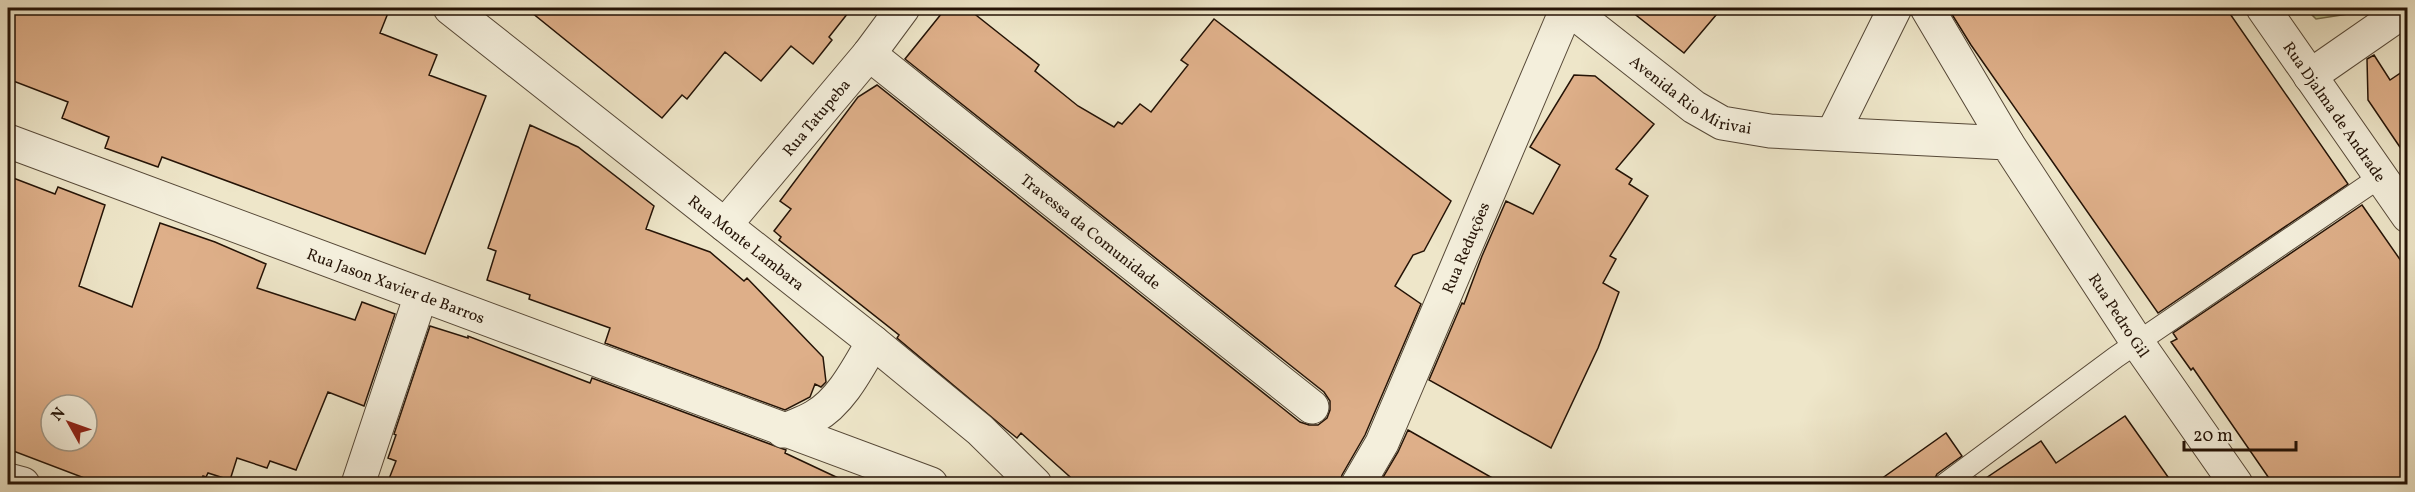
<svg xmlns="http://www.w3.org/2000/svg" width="2415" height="492" viewBox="0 0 2415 492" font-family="Vollkorn,serif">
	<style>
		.green { fill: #bfc392; stroke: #726b4c; stroke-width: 1.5 }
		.building { fill: #deaf89; stroke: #241306; stroke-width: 1.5; fill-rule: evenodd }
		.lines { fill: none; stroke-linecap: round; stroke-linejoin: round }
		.service-casing { stroke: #564837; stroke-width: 23 }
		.minor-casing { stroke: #564837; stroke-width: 35 }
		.tertiary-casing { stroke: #564837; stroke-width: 35 }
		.service { stroke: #f4efdc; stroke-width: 21 }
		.minor { stroke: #f4efdc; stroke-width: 33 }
		.tertiary { stroke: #f4efdc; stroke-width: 33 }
		.labels { text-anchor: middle; stroke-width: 6; stroke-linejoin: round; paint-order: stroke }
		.street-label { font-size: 16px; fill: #241306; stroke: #f4efdc }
	</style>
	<rect width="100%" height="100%" fill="#eee6c9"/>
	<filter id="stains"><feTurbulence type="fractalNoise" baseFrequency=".00333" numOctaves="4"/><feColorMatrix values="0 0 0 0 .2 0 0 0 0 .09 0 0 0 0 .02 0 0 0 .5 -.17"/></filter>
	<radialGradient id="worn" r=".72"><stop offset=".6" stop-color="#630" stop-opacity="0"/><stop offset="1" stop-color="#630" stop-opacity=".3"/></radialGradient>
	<path class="green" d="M 2305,8 L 2369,8 L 2361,12 L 2316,19 Z"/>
	<path class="building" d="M 8,8 L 390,8 L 380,33 L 437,55 L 429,75 L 486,96 L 425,254 L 162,157 L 158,167 L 105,148 L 109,137 L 62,118 L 68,102 L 8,79 Z
		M 526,8 L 852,8 L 829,37 L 832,40 L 813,64 L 791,46 L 761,81 L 725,52 L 687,99 L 682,95 L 662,118 Z
		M 946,8 L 967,8 L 1039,65 L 1035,71 L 1057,89 L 1078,106 L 1114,127 L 1118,122 L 1122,124 L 1140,104 L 1151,112 L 1188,65 L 1181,60 L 1214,19 L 1451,201 L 1424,251 L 1413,255 L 1395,286 L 1421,304 L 1365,435 L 1342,475 L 1339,484 L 1078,484 L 1021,433 L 1017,438 L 1007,430 L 897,338 L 899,335 L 779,240 L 781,237 L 774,231 L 791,209 L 780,201 L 858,97 L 877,85 L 1300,422 L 1309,425 L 1318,425 L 1327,418 L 1330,410 L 1330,401 L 1324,392 L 905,59 Z
		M 1627,8 L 1722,8 L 1684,53 Z
		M 1948,8 L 2226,8 L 2348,184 L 2158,313 L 1971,45 Z
		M 2374,55 L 2390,80 L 2408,68 L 2408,159 L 2368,100 L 2367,59 Z
		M 1574,75 L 1595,76 L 1654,124 L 1616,169 L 1632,179 L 1629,184 L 1648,196 L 1610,256 L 1616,259 L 1603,283 L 1619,292 L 1598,348 L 1551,448 L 1429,380 L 1462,303 L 1464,304 L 1482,256 L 1506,201 L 1533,214 L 1560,165 L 1530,147 Z
		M 530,125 L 578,147 L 654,206 L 646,229 L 710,252 L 744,281 L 747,278 L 823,357 L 826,382 L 821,387 L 815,384 L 810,397 L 785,410 L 605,343 L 610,328 L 529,299 L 530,295 L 487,280 L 496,251 L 488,248 Z
		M 8,176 L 55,194 L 58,187 L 105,205 L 79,286 L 132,307 L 160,223 L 215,242 L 266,264 L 257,288 L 355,320 L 362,302 L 395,314 L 364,406 L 328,392 L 296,470 L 270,461 L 267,468 L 237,458 L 230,480 L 208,473 L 206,477 L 203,476 L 200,484 L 100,484 L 8,449 ZM 51,405 L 87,405 L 87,441 L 51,441 Z
		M 2362,205 L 2408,271 L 2408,484 L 2273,484 L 2193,368 L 2191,370 L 2171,342 L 2177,339 L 2173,333 Z
		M 430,326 L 468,338 L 468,336 L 590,383 L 592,378 L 786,450 L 785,453 L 851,484 L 387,484 L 396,461 L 388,458 L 396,435 L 394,434 Z
		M 2125,416 L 2173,484 L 1966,484 L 1976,477 L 1980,482 L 2041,441 L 2056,463 Z
		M 1408,430 L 1503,484 L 1379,484 L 1398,452 Z
		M 1946,433 L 1962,456 L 1937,474 L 1932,484 L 1874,484 Z"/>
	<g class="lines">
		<defs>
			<path id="service" d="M 1945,484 L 2116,357 L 2380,177"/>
			<g id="minor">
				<path id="s1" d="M 450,8 L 873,342 L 980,430 L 1035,484"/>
				<path d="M 1927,8 L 2007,143"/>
				<path id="s2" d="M 2263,8 L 2408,216"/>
				<path id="s3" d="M 869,54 L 1312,407"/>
				<path d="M 2310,76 L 2408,8"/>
				<path d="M 1833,133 L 1895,8"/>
				<path id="s4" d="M 8,141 L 931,484"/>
				<path id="s5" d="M 725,225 L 869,54 L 903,8"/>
				<path d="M 783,431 C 793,426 804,423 814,417 C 841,402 858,368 873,342"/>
				<path d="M 8,480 L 23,484"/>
				<path d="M 358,484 L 421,295"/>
				<path id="s6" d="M 1358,484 L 1382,443 L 1567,8"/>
			</g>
			<g id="tertiary">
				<path id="s7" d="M 1568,8 L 1694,107 L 1722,123 L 1770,131 L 2007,143 L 2137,342 L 2236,484"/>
			</g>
		</defs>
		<use href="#service" class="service-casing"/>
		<use href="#minor" class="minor-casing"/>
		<use href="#tertiary" class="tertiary-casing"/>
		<use href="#service" class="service"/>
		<use href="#minor" class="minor"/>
		<use href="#tertiary" class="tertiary"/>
	</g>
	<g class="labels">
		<g class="street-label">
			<text dy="6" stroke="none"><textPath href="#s7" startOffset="152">Avenida Rio Mirivai</textPath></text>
			<text dy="6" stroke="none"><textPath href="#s2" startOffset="126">Rua Djalma de Andrade</textPath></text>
			<text dy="6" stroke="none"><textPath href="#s5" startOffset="141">Rua Tatupeba</textPath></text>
			<text dy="6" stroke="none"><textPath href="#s3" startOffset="284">Travessa da Comunidade</textPath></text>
			<text dy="6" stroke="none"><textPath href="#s1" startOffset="378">Rua Monte Lambara</textPath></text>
			<text dy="6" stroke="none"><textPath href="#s6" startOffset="260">Rua Reduções</textPath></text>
			<text dy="6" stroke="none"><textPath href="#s4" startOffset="414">Rua Jason Xavier de Barros</textPath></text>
			<text dy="6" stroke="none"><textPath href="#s7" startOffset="684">Rua Pedro Gil</textPath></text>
		</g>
	</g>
	<rect width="2415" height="492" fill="none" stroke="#eee6c9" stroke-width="30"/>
	<rect x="9" y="9" width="2397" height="474" fill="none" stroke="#241306" stroke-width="3"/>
	<rect x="15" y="15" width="2385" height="462" fill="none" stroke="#241306" stroke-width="1.5"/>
	<g transform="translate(69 423) rotate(310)"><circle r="28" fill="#f4efdc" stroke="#a19786" stroke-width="1.5"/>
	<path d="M0-4.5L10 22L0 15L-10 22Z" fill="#8f2418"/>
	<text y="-9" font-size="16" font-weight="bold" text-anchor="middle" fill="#241306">N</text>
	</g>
	<path d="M2184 441v9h112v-9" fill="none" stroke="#241306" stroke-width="3"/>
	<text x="2193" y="441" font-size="18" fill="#241306" stroke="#f4efdc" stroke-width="4.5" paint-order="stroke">20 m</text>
	<rect width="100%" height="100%" filter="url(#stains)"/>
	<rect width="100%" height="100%" fill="url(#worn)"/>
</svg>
